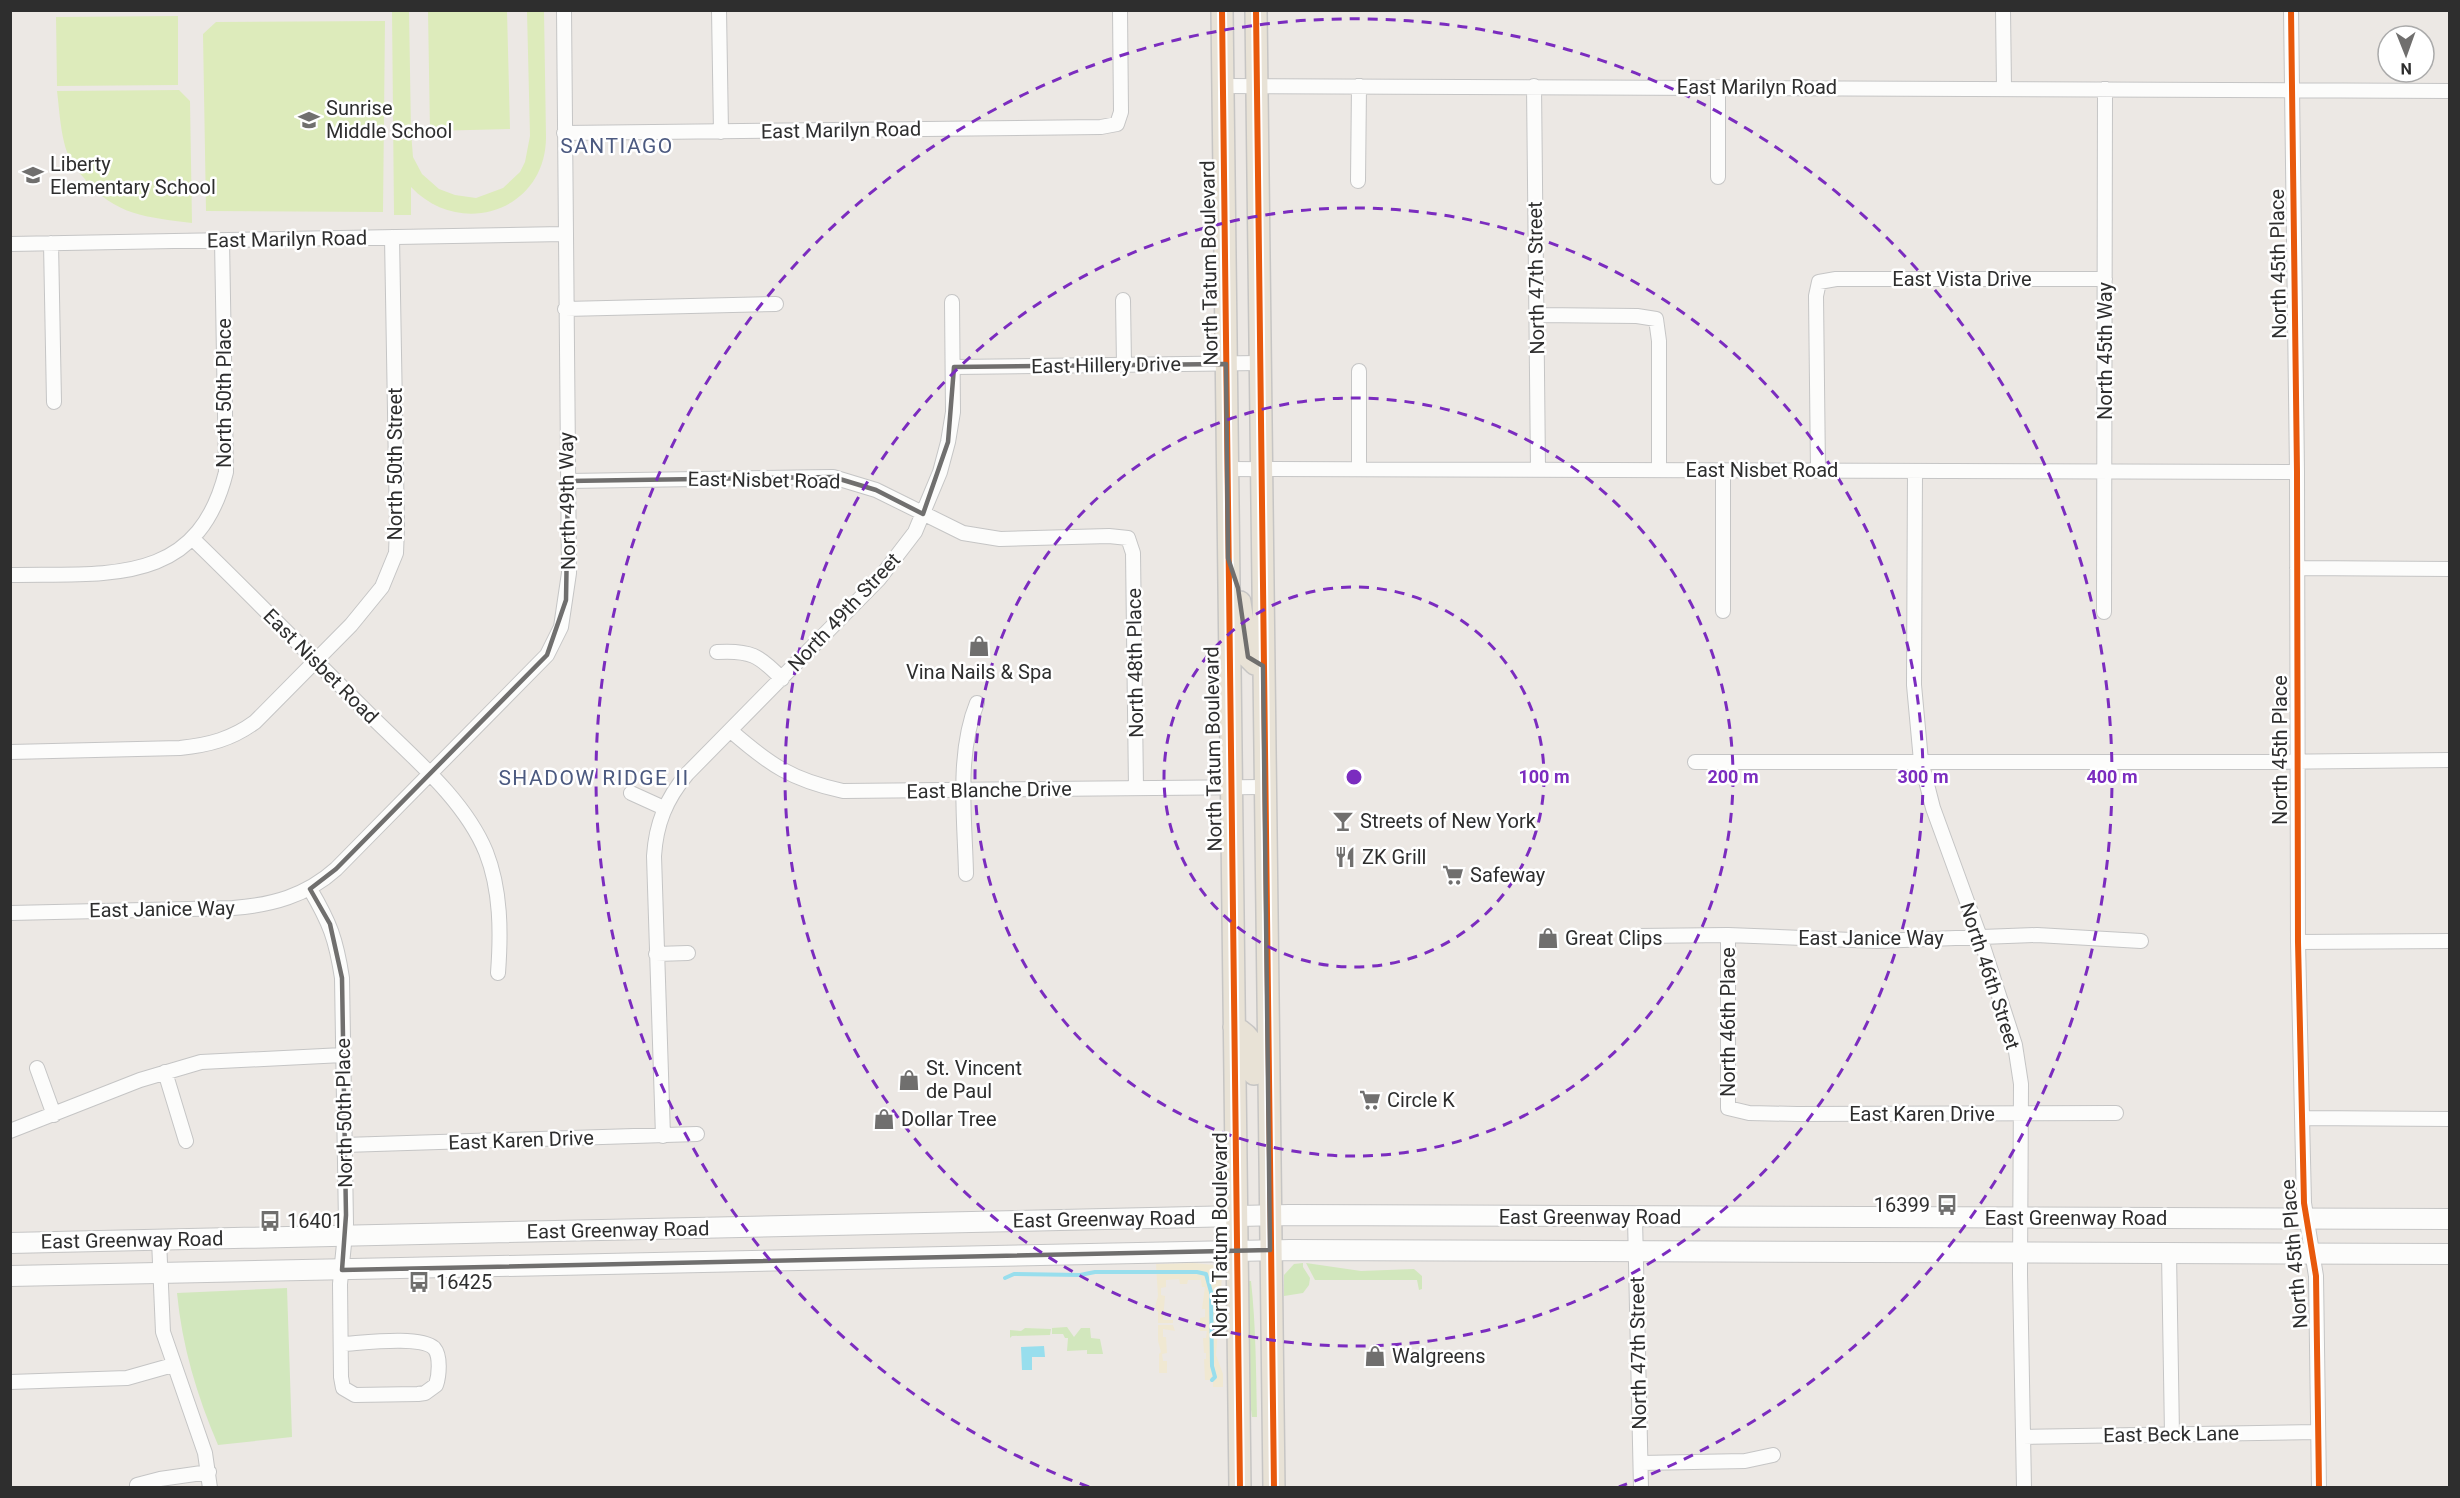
<svg xmlns="http://www.w3.org/2000/svg" width="2460" height="1498" viewBox="0 0 2460 1498" font-family="Roboto,sans-serif">
	<style>
		.green { fill: #d2e7bd }
		.sand { fill: #f0e8d2 }
		.pitch { fill: #ddebbb }
		.water { fill: #98deed }
		.lines { fill: none; stroke-linecap: round; stroke-linejoin: round }
		.stream { stroke: #98deed; stroke-width: 4 }
		.street-casing { stroke: #c5c5c5; stroke-width: 16 }
		.secondary-casing { stroke: #c5c5c5; stroke-width: 22 }
		.primary-casing { stroke: #c6c5c4; stroke-width: 24 }
		.street { stroke: #fcfcfb; stroke-width: 14 }
		.secondary { stroke: #fcfcfb; stroke-width: 20 }
		.primary { stroke: #e8e2d6; stroke-width: 21 }
		.cycleway-casing { stroke: #fff; stroke-width: 10 }
		.cycleway { stroke: #e8590c; stroke-width: 6 }
		.marked { fill: none; stroke: #706f6e; stroke-width: 4.5; stroke-linejoin: round }
		.ring { fill: none; stroke: #7b2cbf; stroke-width: 3; stroke-dasharray: 10 8 }
		.labels { text-anchor: middle; stroke-width: 5; stroke-linejoin: round; paint-order: stroke }
		.street-label { font-size: 20px; fill: #2e2e2e; stroke: #fff }
		.poi-label { font-size: 20px; fill: #2e2e2e; stroke: #fff; text-anchor: start }
		.neighbourhood-label { font-size: 21px; letter-spacing: 1.5px; fill: #4c5a80; stroke: #fff }
		.centre { fill: #7b2cbf; stroke: #fff; stroke-width: 3 }
		.ring-label { font-size: 18px; text-anchor: middle; font-weight: bold; fill: #7b2cbf; stroke: #fff; stroke-width: 5; stroke-linejoin: round; paint-order: stroke }
	</style>
	<rect width="100%" height="100%" fill="#ece8e4"/>
	<path class="green" d="M 1303,1263 L 1303,1267 L 1310,1278 L 1309,1285 L 1303,1293 L 1284,1296 L 1284,1275 L 1294,1264 Z
		M 1306,1263 L 1361,1271 L 1414,1269 L 1422,1276 L 1422,1289 L 1419,1290 L 1417,1280 L 1315,1280 Z
		M 1248,1281 L 1251,1281 C 1256,1326 1256,1372 1257,1417 L 1252,1417 L 1249,1394 Z
		M 287,1288 L 292,1437 L 218,1445 C 197,1396 182,1346 177,1293 Z
		M 1067,1327 L 1074,1337 L 1081,1328 L 1090,1328 L 1091,1338 L 1100,1339 L 1103,1354 L 1087,1354 L 1087,1350 L 1067,1351 L 1068,1338 L 1065,1338 L 1063,1334 L 1052,1334 L 1052,1328 Z
		M 1025,1328 L 1051,1329 L 1050,1335 L 1012,1336 L 1010,1338 L 1010,1330 L 1021,1331 Z"/>
	<path class="sand" d="M 1194,1263 L 1213,1265 L 1222,1276 L 1216,1355 L 1223,1374 L 1223,1387 L 1213,1387 L 1213,1380 L 1205,1380 L 1204,1359 L 1206,1359 L 1206,1353 L 1204,1353 L 1203,1338 L 1206,1338 L 1207,1331 L 1200,1331 L 1200,1318 L 1205,1317 L 1205,1309 L 1202,1309 L 1205,1287 L 1202,1287 L 1201,1280 L 1188,1280 L 1187,1284 L 1180,1284 L 1179,1279 L 1166,1280 L 1166,1287 L 1161,1288 L 1161,1295 L 1165,1296 L 1163,1320 L 1173,1320 L 1173,1323 L 1158,1323 L 1158,1312 L 1155,1307 L 1158,1296 L 1156,1264 Z
		M 1158,1325 L 1173,1325 L 1175,1331 L 1163,1329 L 1163,1337 L 1166,1337 L 1167,1353 L 1162,1354 L 1163,1361 L 1167,1361 L 1167,1373 L 1159,1373 L 1159,1354 L 1161,1352 L 1158,1341 Z"/>
	<path class="pitch" d="M 392,11 L 409,11 L 411,132 L 413,157 L 422,174 L 439,189 L 455,195 L 476,198 L 503,188 L 520,172 L 525,162 L 530,136 L 527,11 L 544,11 L 546,137 C 546,211 460,239 411,187 L 411,215 L 394,215 Z
		M 428,11 L 507,11 L 510,129 L 430,131 Z
		M 178,16 L 178,85 L 57,86 L 56,17 Z
		M 385,21 L 383,212 L 206,211 L 203,34 L 216,22 Z
		M 179,90 L 190,101 L 192,223 C 147,217 115,216 84,178 C 75,168 67,156 64,142 C 60,125 59,107 57,91 Z"/>
	<path class="water" d="M 1044,1346 L 1045,1357 L 1032,1357 L 1032,1370 L 1022,1370 L 1021,1347 Z"/>
	<g class="lines">
		<path class="stream" d="M 1005,1278 L 1014,1274 L 1080,1275 L 1095,1272 L 1197,1272 L 1206,1274 L 1211,1292 L 1212,1366 L 1215,1377 L 1212,1380"/>
		<defs>
			<path id="street" d="M 719,10 L 721,132
				M 2003,10 L 2004,88
				M 2291,10 L 2297,472 L 2298,942 L 2304,1203 L 2316,1276 L 2319,1488
				M 1223,86 L 2450,91
				M 1534,86 L 1538,469
				M 564,133 L 1101,127 L 1117,124 L 1121,112 L 1120,10
				M 1718,177 L 1718,87
				M 1358,181 L 1359,86
				M 51,243 L 54,402
				M 10,244 L 564,234
				M 1123,300 L 1124,365
				M 565,309 L 776,304
				M 1537,315 L 1637,316 L 1656,319 L 1659,341 L 1659,469
				M 954,367 L 1259,363
				M 1226,469 L 2297,472
				M 1359,469 L 1359,371
				M 1818,471 L 1816,296 L 1819,282 L 1836,279 L 2105,279
				M 1915,471 L 1914,685 L 1921,761 L 1933,808 L 1980,937 L 2015,1045 L 2021,1084 L 2020,1274 L 2024,1488
				M 568,481 L 833,477 L 876,490 L 963,533 L 1000,539 L 1109,536 L 1128,538 L 1133,553 L 1136,788
				M 192,538 C 250,594 306,652 363,708 C 405,751 463,796 486,852 C 501,890 501,933 498,973
				M 2297,568 L 2450,569
				M 10,575 C 106,573 197,588 226,472 L 222,240
				M 1723,611 L 1723,470
				M 2104,612 L 2105,89
				M 717,652 C 750,650 759,655 782,679
				M 731,731 C 770,765 792,780 843,791 L 1264,787
				M 10,752 L 180,748 C 209,745 232,739 255,722 L 351,625 L 382,587 L 396,553 L 397,528 L 392,237
				M 1695,762 L 2274,762 L 2450,760
				M 631,793 L 664,808
				M 966,874 C 965,820 956,754 977,703
				M 310,889 C 330,923 336,939 342,978 L 346,1224 L 340,1284 L 341,1377 L 343,1388 L 355,1395 L 418,1394 L 425,1393 L 436,1385 C 439,1376 441,1356 434,1348 C 420,1335 362,1343 342,1344
				M 10,913 L 233,908 C 272,905 306,896 336,869 L 547,655 L 561,627 L 569,573 L 564,10
				M 1728,935 L 1728,1108 L 1749,1113 L 1797,1114 L 2116,1113
				M 1638,936 L 1728,935 L 1877,941 L 2037,935 L 2141,941
				M 2298,942 L 2450,941
				M 656,954 L 688,953
				M 37,1068 L 54,1115
				M 165,1072 L 186,1141
				M 2302,1118 L 2450,1119
				M 10,1131 L 140,1080 L 201,1062 L 343,1055
				M 663,1136 L 654,856 C 656,824 666,799 687,774 L 879,579 L 915,532 L 940,472 L 948,442 L 953,412 L 952,302
				M 344,1145 L 697,1134
				M 1635,1218 L 1641,1488
				M 159,1240 L 163,1332 L 205,1453 L 210,1488
				M 2169,1253 L 2172,1434
				M 10,1382 L 127,1378 L 173,1365
				M 2023,1437 L 2318,1432
				M 1641,1463 L 1745,1461 L 1773,1455
				M 137,1485 L 160,1479 L 209,1472"/>
			<path id="secondary" d="M 10,1243 L 1289,1215 L 2450,1219
				M 10,1276 L 1290,1250 L 2450,1254"/>
			<path id="primary" d="M 1222,10 L 1240,1488
				M 1256,10 L 1274,1488
				M 1240,602 L 1248,657 L 1255,664 L 1263,666
				M 1234,1027 C 1257,1038 1254,1052 1254,1074"/>
		</defs>
		<use href="#street" class="street-casing"/>
		<use href="#secondary" class="secondary-casing"/>
		<use href="#primary" class="primary-casing"/>
		<use href="#street" class="street"/>
		<use href="#secondary" class="secondary"/>
		<use href="#primary" class="primary"/>
		<defs>
			<path id="cycleway" d="M 1222,10 L 1240,1488
				M 1256,10 L 1274,1488
				M 2291,10 L 2297,472 L 2298,942 L 2304,1203 L 2316,1276 L 2319,1488"/>
		</defs>
		<use href="#cycleway" class="cycleway-casing"/>
		<use href="#cycleway" class="cycleway"/>
	</g>
	<path class="marked" d="M 1226,364 L 1228,558 L 1238,588 L 1248,657 L 1263,666 L 1270,1250 L 342,1270 L 346,1215 L 342,978 L 330,924 L 310,889 L 336,869 L 547,655 L 566,600 L 568,481 L 833,477 L 876,490 L 923,514 L 948,442 L 954,367 Z"/>
	<g class="ring">
		<circle cx="1354" cy="777" r="190"/>
		<circle cx="1354" cy="777" r="379"/>
		<circle cx="1354" cy="777" r="569"/>
		<path d="M1089 1487A758 758 0 1 1 1619 1487"/>
	</g>
	<defs>
		<symbol id="school-bare" viewBox="-9 -9 18 18"><path d="M0-5L7-2L0 1L-7-2ZM-4 1L0 2.5L4 1V4Q0 6-4 4Z" fill="#706f6e" stroke="#fff" stroke-width="2.5" paint-order="stroke"/></symbol>
		<symbol id="shop-bare" viewBox="-9 -9 18 18"><path d="M-5-2.5h2.3a2.7 3.5 0 0 1 5.4 0H5L5.5 6h-11ZM-1.5-2.5h3a1.5 2.3 0 0 0-3 0Z" fill="#706f6e" stroke="#fff" stroke-width="2.5" paint-order="stroke"/></symbol>
		<symbol id="bar-bare" viewBox="-9 -9 18 18"><path d="M-6-5H6L.8 .8V4.5H3.5V6h-7V4.5H-.8V.8Z" fill="#706f6e" stroke="#fff" stroke-width="2.5" paint-order="stroke"/></symbol>
		<symbol id="restaurant-bare" viewBox="-9 -9 18 18"><path d="M-5-6h1v4h1v-4h1v4h1v-4h1v5L-1.5 .5V6h-2V.5L-5-1ZM5-6V6H3V1.5H1.5Q1.5-4 5-6Z" fill="#706f6e" stroke="#fff" stroke-width="2.5" paint-order="stroke"/></symbol>
		<symbol id="supermarket-bare" viewBox="-9 -9 18 18"><path d="M-6-5.5h2.5l.6 2H6L4.5 2H-2.5L-4.4-4H-6ZM-1.5 3.2a1.3 1.3 0 1 0 .1 0ZM3 3.2a1.3 1.3 0 1 0 .1 0Z" fill="#706f6e" stroke="#fff" stroke-width="2.5" paint-order="stroke"/></symbol>
		<symbol id="bus-bare" viewBox="-9 -9 18 18"><path d="M-5-6H5V4H4V6H2V4H-2V6H-4V4H-5ZM-3.5-4V0h7V-4ZM-3.5 1.2v1.5H-2V1.2ZM2 1.2v1.5H3.5V1.2Z" fill="#706f6e" stroke="#fff" stroke-width="2.5" paint-order="stroke"/></symbol>
	</defs>
	<g fill-rule="evenodd">
		<use href="#school-bare" x="294" y="105" width="30" height="30"/>
		<use href="#school-bare" x="18" y="160" width="30" height="30"/>
		<use href="#shop-bare" x="964" y="631" width="30" height="30"/>
		<use href="#bar-bare" x="1328" y="806" width="30" height="30"/>
		<use href="#restaurant-bare" x="1330" y="842" width="30" height="30"/>
		<use href="#supermarket-bare" x="1438" y="860" width="30" height="30"/>
		<use href="#shop-bare" x="1533" y="923" width="30" height="30"/>
		<use href="#shop-bare" x="894" y="1065" width="30" height="30"/>
		<use href="#supermarket-bare" x="1355" y="1085" width="30" height="30"/>
		<use href="#shop-bare" x="869" y="1104" width="30" height="30"/>
		<use href="#bus-bare" x="1932" y="1190" width="30" height="30"/>
		<use href="#bus-bare" x="255" y="1206" width="30" height="30"/>
		<use href="#bus-bare" x="404" y="1267" width="30" height="30"/>
		<use href="#shop-bare" x="1360" y="1341" width="30" height="30"/>
	</g>
	<g class="labels">
		<g class="street-label">
			<text x="1757" y="94">East Marilyn Road</text>
			<text transform="translate(841 130) rotate(-1)" y="7">East Marilyn Road</text>
			<text transform="translate(287 239) rotate(-1)" y="7">East Marilyn Road</text>
			<text transform="translate(1209 263) rotate(-91)" y="7">North Tatum Boulevard</text>
			<text transform="translate(2278 264) rotate(-91)" y="7">North 45th Place</text>
			<text transform="translate(1536 278) rotate(-91)" y="7">North 47th Street</text>
			<text x="1962" y="286">East Vista Drive</text>
			<text transform="translate(2105 351) rotate(-90)" y="7">North 45th Way</text>
			<text transform="translate(1106 365) rotate(-1)" y="7">East Hillery Drive</text>
			<text transform="translate(224 393) rotate(-90)" y="7">North 50th Place</text>
			<text transform="translate(395 464) rotate(-90)" y="7">North 50th Street</text>
			<text x="1762" y="477">East Nisbet Road</text>
			<text transform="translate(764 480) rotate(1)" y="7">East Nisbet Road</text>
			<text transform="translate(567 501) rotate(-91)" y="7">North 49th Way</text>
			<text transform="translate(844 612) rotate(-47)" y="7">North 49th Street</text>
			<text transform="translate(1135 663) rotate(-91)" y="7">North 48th Place</text>
			<text transform="translate(321 666) rotate(45)" y="7">East Nisbet Road</text>
			<text transform="translate(1213 749) rotate(-91)" y="7">North Tatum Boulevard</text>
			<text transform="translate(2280 750) rotate(-90)" y="7">North 45th Place</text>
			<text transform="translate(989 790) rotate(-1)" y="7">East Blanche Drive</text>
			<text transform="translate(162 909) rotate(-1)" y="7">East Janice Way</text>
			<text x="1871" y="945">East Janice Way</text>
			<text transform="translate(1990 976) rotate(72)" y="7">North 46th Street</text>
			<text transform="translate(1728 1022) rotate(-90)" y="7">North 46th Place</text>
			<text transform="translate(344 1113) rotate(-91)" y="7">North 50th Place</text>
			<text x="1922" y="1121">East Karen Drive</text>
			<text transform="translate(521 1140) rotate(-2)" y="7">East Karen Drive</text>
			<text x="1590" y="1224">East Greenway Road</text>
			<text x="2076" y="1225">East Greenway Road</text>
			<text transform="translate(1104 1219) rotate(-1)" y="7">East Greenway Road</text>
			<text transform="translate(618 1230) rotate(-1)" y="7">East Greenway Road</text>
			<text transform="translate(1220 1235) rotate(-90)" y="7">North Tatum Boulevard</text>
			<text transform="translate(132 1240) rotate(-1)" y="7">East Greenway Road</text>
			<text transform="translate(2294 1254) rotate(-95)" y="7">North 45th Place</text>
			<text transform="translate(1638 1353) rotate(-91)" y="7">North 47th Street</text>
			<text transform="translate(2171 1434) rotate(-1)" y="7">East Beck Lane</text>
		</g>
		<g class="poi-label">
			<text x="326" y="115">Sunrise<tspan x="326" dy="23">Middle School</tspan></text>
			<text x="50" y="171">Liberty<tspan x="50" dy="23">Elementary School</tspan></text>
			<text x="979" y="679" text-anchor="middle">Vina Nails &amp; Spa</text>
			<text x="1360" y="828">Streets of New York</text>
			<text x="1362" y="864">ZK Grill</text>
			<text x="1470" y="882">Safeway</text>
			<text x="1565" y="945">Great Clips</text>
			<text x="926" y="1075">St. Vincent<tspan x="926" dy="23">de Paul</tspan></text>
			<text x="1387" y="1107">Circle K</text>
			<text x="901" y="1126">Dollar Tree</text>
			<text x="1930" y="1212" text-anchor="end">16399</text>
			<text x="287" y="1228">16401</text>
			<text x="436" y="1289">16425</text>
			<text x="1392" y="1363">Walgreens</text>
		</g>
		<g class="neighbourhood-label">
			<text x="617" y="153">SANTIAGO</text>
			<text x="594" y="785">SHADOW RIDGE II</text>
		</g>
	</g>
	<circle cx="1354" cy="777" r="9" class="centre"/>
	<g class="ring-label">
		<text x="1544" y="783">100 m</text>
		<text x="1733" y="783">200 m</text>
		<text x="1923" y="783">300 m</text>
		<text x="2112" y="783">400 m</text>
	</g>
	<rect width="2460" height="1498" fill="none" stroke="#2e2e2e" stroke-width="24"/>
	<g transform="translate(2406 54) rotate(179)"><circle r="28" fill="#ffffff" stroke="#ababab" stroke-width="1.5"/>
	<path d="M0-4.5L10 22L0 15L-10 22Z" fill="#706f6e"/>
	<text y="-9" font-size="16" font-weight="bold" text-anchor="middle" fill="#2e2e2e">N</text>
	</g>
</svg>
